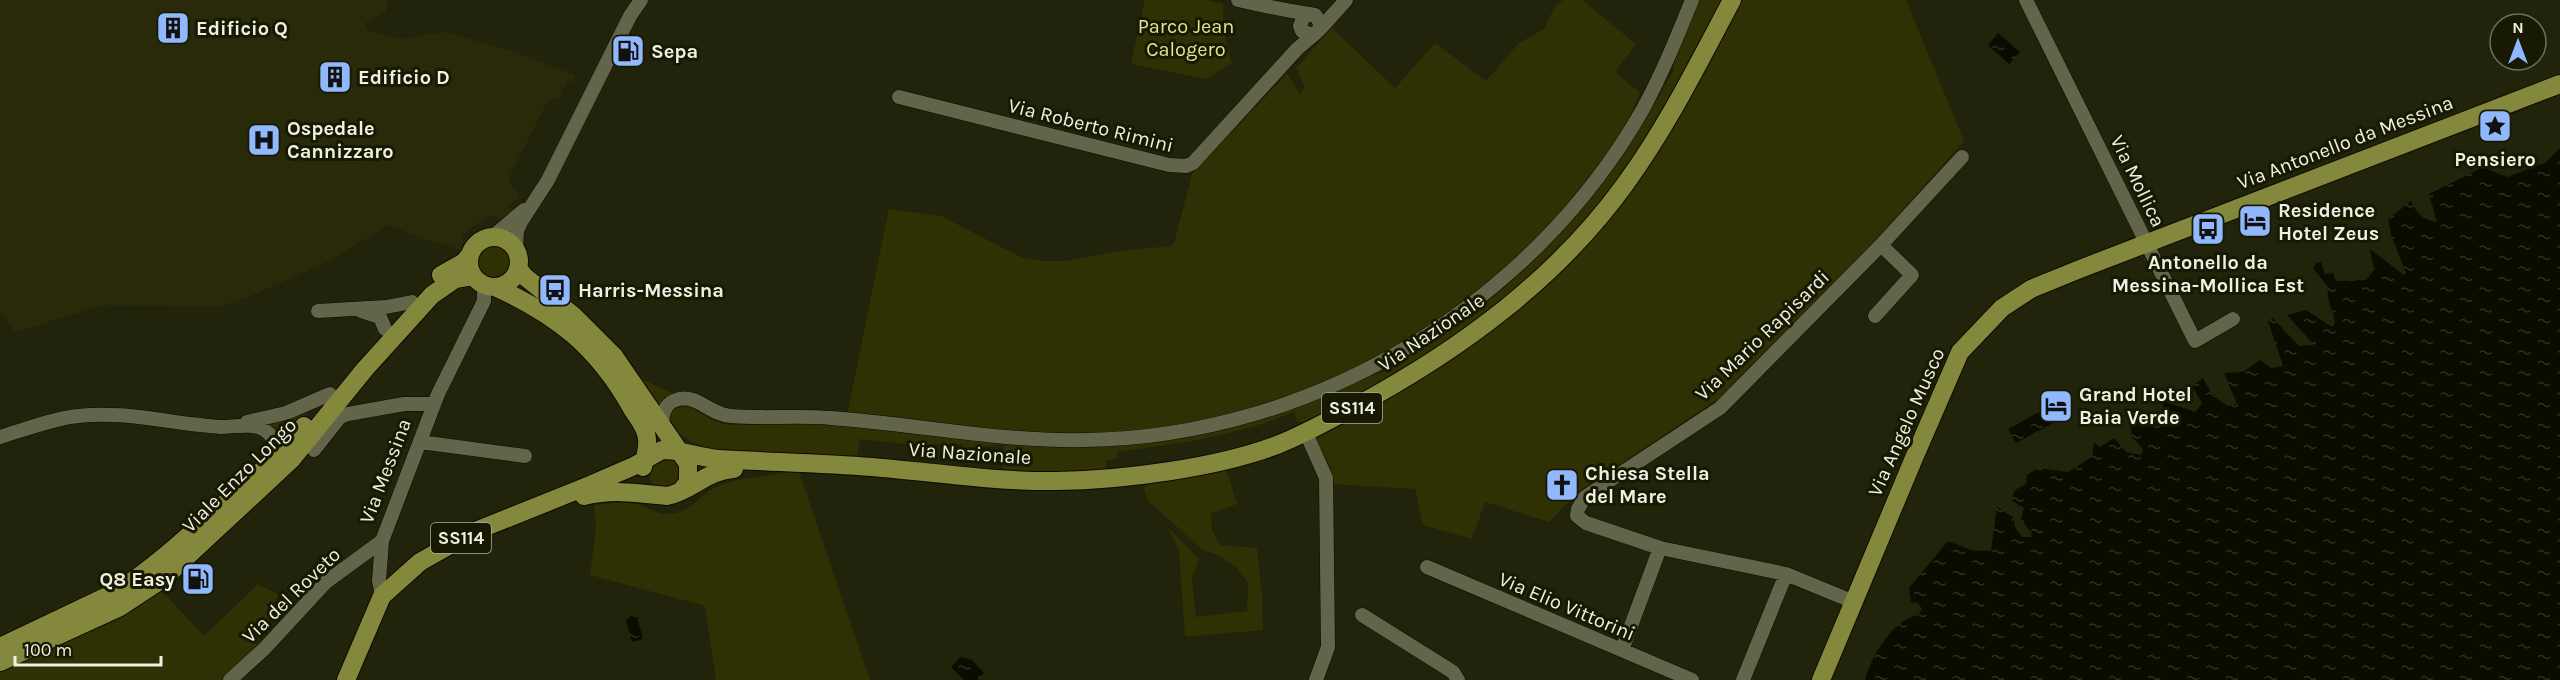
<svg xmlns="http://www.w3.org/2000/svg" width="2560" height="680" viewBox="0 0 2560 680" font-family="Karla,sans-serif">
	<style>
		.built { fill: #282a09 }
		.green { fill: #2f3104 }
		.water { fill: url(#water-ripples) }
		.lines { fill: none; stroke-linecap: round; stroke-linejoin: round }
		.minor-casing { stroke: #0b0c00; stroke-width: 15 }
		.major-casing { stroke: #0b0c00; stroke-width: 20 }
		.minor { stroke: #63654a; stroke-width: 14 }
		.major { stroke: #84883c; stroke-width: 18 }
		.labels { text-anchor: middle; stroke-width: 6; stroke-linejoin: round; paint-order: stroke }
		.shield { fill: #181903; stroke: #aeb09e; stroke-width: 1.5 }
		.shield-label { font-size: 18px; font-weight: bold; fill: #eef0e1 }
		.park-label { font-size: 20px; fill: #dee48f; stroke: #181903 }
		.poi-label { font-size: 20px; font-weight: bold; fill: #eef0e1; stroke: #181903; text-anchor: start }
		.street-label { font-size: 20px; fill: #eef0e1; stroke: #181903 }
	</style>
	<defs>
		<pattern id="water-ripples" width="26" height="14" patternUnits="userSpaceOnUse" patternTransform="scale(1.5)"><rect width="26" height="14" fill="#0b0c00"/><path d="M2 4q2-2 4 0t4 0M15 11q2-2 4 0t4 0" fill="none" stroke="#2f3025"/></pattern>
	</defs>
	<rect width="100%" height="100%" fill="#21230a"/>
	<path class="built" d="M 0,0 L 388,0 L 386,12 L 365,23 L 368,30 L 401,39 L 445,32 L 509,50 L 575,75 L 573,82 L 567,81 L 560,97 L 548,101 L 508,179 L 520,197 L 508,205 L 513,212 L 501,220 L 491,215 L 483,220 L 463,234 L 461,250 L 424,239 L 389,225 L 327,262 L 249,297 L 218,307 L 105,305 L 15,332 L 0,312 Z"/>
	<path class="green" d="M 1145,0 L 1206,0 L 1223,4 L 1223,29 L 1232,63 L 1206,79 L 1131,64 Z
		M 1563,0 L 1582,0 L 1636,44 L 1615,72 L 1640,93 L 1627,123 L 1601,165 L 1534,245 L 1438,324 L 1311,392 L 1170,431 L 1029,437 L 847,415 L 889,209 L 941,216 L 1021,257 L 1044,261 L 1066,261 L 1120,251 L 1170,246 L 1174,243 L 1192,174 L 1287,74 L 1300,94 L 1305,88 L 1296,68 L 1332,28 L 1395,88 L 1435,43 L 1486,81 L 1519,43 L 1544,29 L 1554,8 Z
		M 1695,0 L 1726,0 L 1675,93 L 1618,185 L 1541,271 L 1417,364 L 1305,424 L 1297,421 L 1294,412 C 1238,436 1177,444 1117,452 L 1117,459 L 1106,460 L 1106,472 L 1003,472 L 1004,444 L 964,449 L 963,444 L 905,444 L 860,439 L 856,460 L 706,448 L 692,442 L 672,429 L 669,422 L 673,409 L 688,406 L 712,420 L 727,425 L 753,425 L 781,421 L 1156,438 L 1369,377 L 1390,369 L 1492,298 L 1529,265 L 1569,221 L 1643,116 L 1654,105 L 1673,71 L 1677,47 Z
		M 1740,0 L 1906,0 L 1964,141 L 1871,245 L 1718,399 L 1578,492 L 1549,522 L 1485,502 L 1472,539 L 1423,525 L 1415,489 L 1332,484 L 1331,469 L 1313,435 L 1553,277 Z
		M477 262a17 17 0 1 1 34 0a17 17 0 1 1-34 0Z
		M 638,377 L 673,394 L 659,410 Z
		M 309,409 L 278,446 L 262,422 Z
		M 672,457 L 680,464 L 679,484 L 659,489 L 651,482 L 649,468 L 658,458 Z
		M 1226,468 L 1237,504 L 1211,513 L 1212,530 L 1220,545 L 1257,548 L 1262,594 L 1263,630 L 1185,637 L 1179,550 L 1167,526 L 1199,559 L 1192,579 L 1196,617 L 1247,611 L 1248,583 L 1236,567 L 1218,555 L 1203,550 L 1147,500 L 1144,488 L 1152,478 Z
		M 798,469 L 870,680 L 716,680 L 705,606 L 590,575 L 596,528 L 594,505 C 608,504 622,501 636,504 C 648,507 657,515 671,514 C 690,513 697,497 713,489 C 738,475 771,479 798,469 Z
		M 258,584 L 278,594 L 264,632 L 253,650 L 254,653 L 223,680 L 0,680 L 0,672 L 121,618 L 162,591 L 204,636 Z"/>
	<path class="water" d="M 1998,33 L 2020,52 L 2009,64 L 1988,45 Z
		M 2560,148 L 2560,680 L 1865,680 C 1872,655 1892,621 1918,615 L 1922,609 L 1918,603 L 1911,602 L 1909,588 L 1948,541 L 1971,550 L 1991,551 L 1997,507 L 2013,517 L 2015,527 L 2022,537 L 2031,537 L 2032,534 L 2021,519 L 2024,508 L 2011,500 L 2015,490 L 2026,484 L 2027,475 L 2038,468 L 2068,472 L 2092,457 L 2094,442 L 2100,447 L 2114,438 L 2126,452 L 2141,455 L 2143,449 L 2132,437 L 2130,423 L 2148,415 L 2174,427 L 2174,416 L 2155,398 L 2195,412 L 2202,403 L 2192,386 L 2203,378 L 2213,396 L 2228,406 L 2237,404 L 2224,373 L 2243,372 L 2260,360 L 2271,368 L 2283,366 L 2268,321 L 2273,318 L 2299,346 L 2314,345 L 2287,315 L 2306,310 L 2332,327 L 2335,323 C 2333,310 2326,299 2328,287 L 2313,268 L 2316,263 L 2321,262 L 2325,274 L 2333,273 L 2336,281 L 2366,280 L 2374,270 L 2370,249 L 2404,275 L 2406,273 L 2391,235 L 2388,219 L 2411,201 C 2417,214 2423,220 2437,222 L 2429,194 L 2483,167 L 2507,177 L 2545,163 Z
		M 2045,409 L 2053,423 L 2016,443 L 2008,429 Z
		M 631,616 L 637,617 L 643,639 L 632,642 L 626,621 Z
		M 961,657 L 972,660 L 984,673 L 978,680 L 964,680 L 951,667 Z"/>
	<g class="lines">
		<defs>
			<path id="minor" d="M 1238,0 C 1264,6 1289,11 1315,15 L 1321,24 L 1318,31 L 1311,35 L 1302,31 L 1300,26 L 1304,16 L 1310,15
				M 2026,0 L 2195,341 L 2233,319
				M 1320,29 L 1346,0
				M 899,97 L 1169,165 L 1186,166 L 1193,163 L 1297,49 L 1316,33
				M 492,237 L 524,210
				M 516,250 L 517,231 L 521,222 L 548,180 L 630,16 L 641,0
				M 318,311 L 386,307 L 412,302
				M 361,311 L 380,317 L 385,329
				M 1875,316 L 1912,275 L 1881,245
				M 247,422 L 286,413 L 330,394
				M 662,428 C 662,415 664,402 679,399 C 698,395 711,415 731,416 C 764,419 797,415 831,418 C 916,424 1000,442 1086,440 C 1312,437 1532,305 1643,109 C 1662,74 1677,37 1692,0
				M 1306,433 L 1326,478 L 1328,647 L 1316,680
				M 0,437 C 23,430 47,421 70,417 C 121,409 171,424 221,427 C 234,427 254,422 266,431 C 276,438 275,449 273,460
				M 420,442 L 525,456
				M 314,450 L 340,417 L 348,414 L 404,404 L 434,404
				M 1427,567 L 1692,680
				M 382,596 L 379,581 L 382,541 L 438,394 L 484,301 L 484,289 L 480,283
				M 1854,602 L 1786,574 L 1660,548 L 1586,523 L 1577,516 L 1578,509 L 1585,497 L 1720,408 L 1881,245 L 1962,157
				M 1362,615 L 1453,672 L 1458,680
				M 1622,650 L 1660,548
				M 230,680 L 264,649 L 326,582 L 382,541
				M 1743,680 L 1786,574"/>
			<path id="major" d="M469 262a25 25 0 1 1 50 0a25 25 0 1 1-50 0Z
				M 518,268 L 524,276 L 574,316 L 614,356 L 688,464 L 688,482 L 681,491
				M 441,275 L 464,262 L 469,256
				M 495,287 C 557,315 597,347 631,407 C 637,418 646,426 647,439 C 648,448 645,458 643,467
				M 584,496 C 613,489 638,493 667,496 C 692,491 707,470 734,469
				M 0,647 L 118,591 C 153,568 184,540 215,512 C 246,485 278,459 304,426
				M 0,662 L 120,607 L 164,578 L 291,460 L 365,369 L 432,295 L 455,279 L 473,276
				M 346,680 L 382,596 L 420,562 L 473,532 L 590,485 L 634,466 L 662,450 C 679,449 700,458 719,459 C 770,462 821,463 872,467 C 933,472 995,482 1057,481 C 1123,480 1216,468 1277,445 C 1305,434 1331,419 1358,405 C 1461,349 1557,279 1626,183 C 1668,125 1699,62 1732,0
				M 1821,680 L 1914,458 L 1960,352 L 2002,308 L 2031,289 L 2080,269 L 2560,84"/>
		</defs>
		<use href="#minor" class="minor-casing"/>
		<use href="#major" class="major-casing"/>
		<use href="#minor" class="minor"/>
		<use href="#major" class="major"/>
	</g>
	<defs>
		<symbol id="building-square" viewBox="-11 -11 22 22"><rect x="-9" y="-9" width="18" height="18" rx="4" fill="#91b8fd" stroke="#181903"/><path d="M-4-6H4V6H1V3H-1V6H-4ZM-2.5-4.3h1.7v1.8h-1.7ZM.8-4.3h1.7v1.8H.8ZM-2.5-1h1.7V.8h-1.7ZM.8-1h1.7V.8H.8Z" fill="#111"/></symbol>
		<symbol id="fuel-square" viewBox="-11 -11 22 22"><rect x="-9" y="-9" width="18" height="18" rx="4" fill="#91b8fd" stroke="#181903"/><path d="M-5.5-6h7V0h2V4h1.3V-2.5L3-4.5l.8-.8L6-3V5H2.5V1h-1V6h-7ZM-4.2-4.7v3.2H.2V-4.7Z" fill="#111"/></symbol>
		<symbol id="sight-square" viewBox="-11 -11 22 22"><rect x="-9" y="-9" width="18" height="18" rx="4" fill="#91b8fd" stroke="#181903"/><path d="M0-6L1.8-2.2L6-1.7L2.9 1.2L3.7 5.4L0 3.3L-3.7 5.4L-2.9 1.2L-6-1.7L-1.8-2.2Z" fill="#111"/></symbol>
		<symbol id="hospital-square" viewBox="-11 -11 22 22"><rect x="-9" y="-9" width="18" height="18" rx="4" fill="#91b8fd" stroke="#181903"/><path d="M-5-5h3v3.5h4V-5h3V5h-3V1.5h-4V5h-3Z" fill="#111"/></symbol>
		<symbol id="hotel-square" viewBox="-11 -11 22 22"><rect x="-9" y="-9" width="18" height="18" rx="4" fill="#91b8fd" stroke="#181903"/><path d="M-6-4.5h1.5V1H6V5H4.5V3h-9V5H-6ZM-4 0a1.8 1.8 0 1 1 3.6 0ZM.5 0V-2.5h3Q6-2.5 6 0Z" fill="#111"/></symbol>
		<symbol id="bus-square" viewBox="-11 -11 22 22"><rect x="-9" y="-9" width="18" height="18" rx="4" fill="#91b8fd" stroke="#181903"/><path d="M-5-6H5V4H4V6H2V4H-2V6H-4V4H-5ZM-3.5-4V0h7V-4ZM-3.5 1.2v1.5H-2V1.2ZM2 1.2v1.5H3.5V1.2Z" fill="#111"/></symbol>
		<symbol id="church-square" viewBox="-11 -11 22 22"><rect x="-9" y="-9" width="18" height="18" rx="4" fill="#91b8fd" stroke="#181903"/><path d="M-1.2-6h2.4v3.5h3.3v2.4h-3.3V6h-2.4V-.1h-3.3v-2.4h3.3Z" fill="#111"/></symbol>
	</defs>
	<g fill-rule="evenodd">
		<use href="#building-square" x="154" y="9" width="38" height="38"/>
		<use href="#fuel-square" x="609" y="32" width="38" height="38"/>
		<use href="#building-square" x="316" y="58" width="38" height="38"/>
		<use href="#sight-square" x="2476" y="107" width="38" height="38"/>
		<use href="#hospital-square" x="245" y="121" width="38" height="38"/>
		<use href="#hotel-square" x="2236" y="202" width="38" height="38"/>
		<use href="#bus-square" x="2189" y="210" width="38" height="38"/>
		<use href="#bus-square" x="536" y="271" width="38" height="38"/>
		<use href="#hotel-square" x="2037" y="387" width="38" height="38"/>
		<use href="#church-square" x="1543" y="466" width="38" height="38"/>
		<use href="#fuel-square" x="179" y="560" width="38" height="38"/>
	</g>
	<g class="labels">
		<g class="shield">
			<rect x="1322" y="393" width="60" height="30" rx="4.5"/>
			<rect x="431" y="523" width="60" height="30" rx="4.5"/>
		</g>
		<g class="shield-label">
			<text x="1352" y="414">SS114</text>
			<text x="461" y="544">SS114</text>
		</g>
		<g class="park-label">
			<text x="1186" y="33">Parco Jean<tspan x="1186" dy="23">Calogero</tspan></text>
		</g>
		<g class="poi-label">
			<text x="196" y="35">Edificio Q</text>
			<text x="651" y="58">Sepa</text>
			<text x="358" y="84">Edificio D</text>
			<text x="287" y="135">Ospedale<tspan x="287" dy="23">Cannizzaro</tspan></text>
			<text x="2495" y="166" text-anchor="middle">Pensiero</text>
			<text x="2278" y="217">Residence<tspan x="2278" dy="23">Hotel Zeus</tspan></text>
			<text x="2208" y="269" text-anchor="middle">Antonello da<tspan x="2208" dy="23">Messina-Mollica Est</tspan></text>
			<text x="578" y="297">Harris-Messina</text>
			<text x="2079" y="401">Grand Hotel<tspan x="2079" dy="23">Baia Verde</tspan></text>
			<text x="1585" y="480">Chiesa Stella<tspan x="1585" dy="23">del Mare</tspan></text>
			<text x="175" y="586" text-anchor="end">Q8 Easy</text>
		</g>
		<g class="street-label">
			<text transform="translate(1091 125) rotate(14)" y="7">Via Roberto Rimini</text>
			<text transform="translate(2345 142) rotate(-21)" y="7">Via Antonello da Messina</text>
			<text transform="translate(2138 181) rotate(64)" y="7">Via Mollica</text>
			<text transform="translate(1431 332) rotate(-34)" y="7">Via Nazionale</text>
			<text transform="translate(1762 335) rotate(-44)" y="7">Via Mario Rapisardi</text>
			<text transform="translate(1906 422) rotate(-66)" y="7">Via Angelo Musco</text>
			<text transform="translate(970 453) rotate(4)" y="7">Via Nazionale</text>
			<text transform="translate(385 471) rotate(-69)" y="7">Via Messina</text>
			<text transform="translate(239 475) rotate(-45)" y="7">Viale Enzo Longo</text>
			<text transform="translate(291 595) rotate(-44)" y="7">Via del Roveto</text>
			<text transform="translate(1567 606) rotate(23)" y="7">Via Elio Vittorini</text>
		</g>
	</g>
	<g transform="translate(2518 42)"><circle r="28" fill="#181903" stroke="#6e6f5c" stroke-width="1.5"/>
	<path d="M0-4.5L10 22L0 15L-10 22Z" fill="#91b8fd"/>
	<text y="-9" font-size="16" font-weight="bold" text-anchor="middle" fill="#eef0e1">N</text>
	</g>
	<path d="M15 656v9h146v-9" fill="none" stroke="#eef0e1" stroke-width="3"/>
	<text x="24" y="656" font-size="18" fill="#eef0e1" stroke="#181903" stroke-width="4.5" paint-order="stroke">100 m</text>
</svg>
